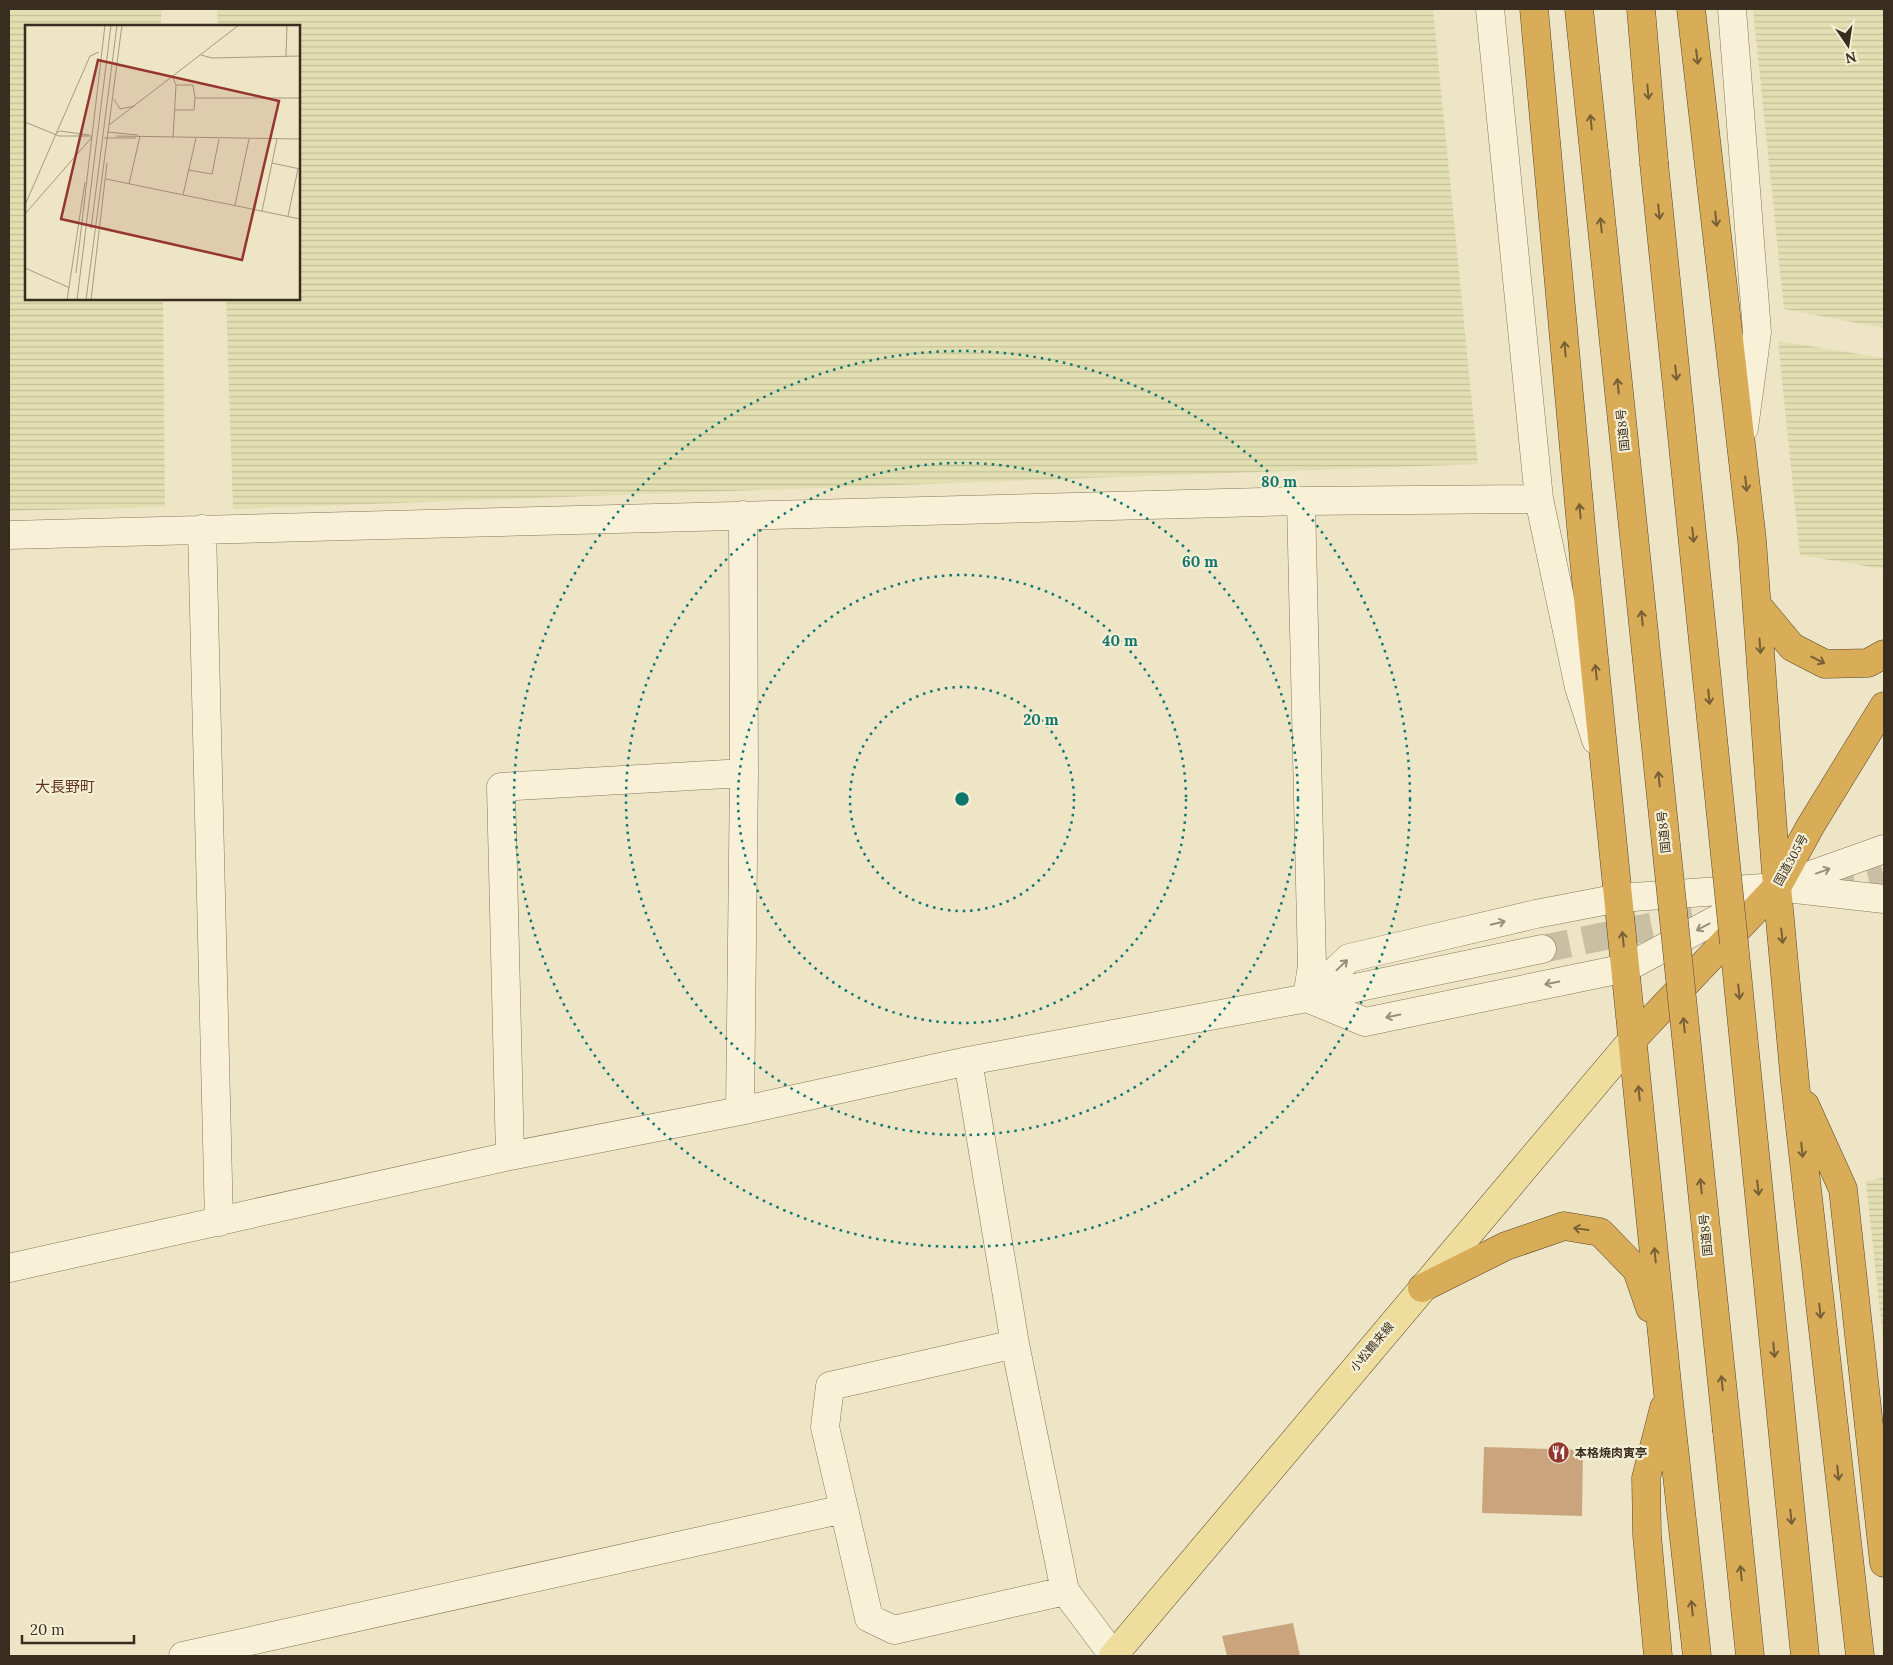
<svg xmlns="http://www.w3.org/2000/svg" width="1893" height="1665" viewBox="0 0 1893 1665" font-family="Lora,'Noto Sans JP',serif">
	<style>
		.farmland { fill: url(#farmland-rules) }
		.building { fill: #caa47c }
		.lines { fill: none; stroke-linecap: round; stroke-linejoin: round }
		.minor-tunnel { stroke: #c9c0a4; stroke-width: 28; stroke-dasharray: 28 14; stroke-linecap: butt }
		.minor-casing { stroke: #87775b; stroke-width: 29 }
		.major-casing { stroke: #55452f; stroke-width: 29 }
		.highway-casing { stroke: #55452f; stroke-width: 29 }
		.minor { stroke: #f8f1d8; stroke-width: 28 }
		.major { stroke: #efdd9e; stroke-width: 28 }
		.highway { stroke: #d9ad58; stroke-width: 28 }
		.highway-bridge-casing { stroke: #55452f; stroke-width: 29; stroke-linecap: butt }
		.highway-bridge { stroke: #d9ad58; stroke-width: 28 }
		.oneway { stroke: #786036 }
		.oneway2 { stroke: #988f7c }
		.ring { fill: none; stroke: #0f766e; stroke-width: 2.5; stroke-dasharray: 2.5 5 }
		.labels { text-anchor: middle; stroke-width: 4.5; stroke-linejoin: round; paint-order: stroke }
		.street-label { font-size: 12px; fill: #382d1f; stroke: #f4eed4 }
		.poi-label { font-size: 12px; font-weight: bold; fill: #382d1f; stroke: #f4eed4; text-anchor: start }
		.quarter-label { font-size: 15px; fill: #633420; stroke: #f4eed4 }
		.inset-road { fill: none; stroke: #a59b83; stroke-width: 1 }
		.view { fill: #94362d; fill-opacity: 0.15; stroke: #94362d; stroke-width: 2.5 }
		.inset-edge { fill: none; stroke: #382d1f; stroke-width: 2.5 }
		.centre { fill: #0f766e; stroke: #f4eed4; stroke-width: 2.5 }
		.ring-label { font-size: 15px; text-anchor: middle; font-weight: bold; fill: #0f766e; stroke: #f4eed4; stroke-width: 4.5; stroke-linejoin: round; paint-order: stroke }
	</style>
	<defs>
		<pattern id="farmland-rules" width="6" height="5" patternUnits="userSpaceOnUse" patternTransform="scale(1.25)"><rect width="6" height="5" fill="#e2dfb2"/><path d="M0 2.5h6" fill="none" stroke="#c3c099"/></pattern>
	</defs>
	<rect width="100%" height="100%" fill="#ede5c5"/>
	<path class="farmland" d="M 9,9 L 161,9 L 161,26 L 26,26 L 26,299 L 163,299 L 165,507 L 9,511 Z
		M 217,9 L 1433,9 L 1478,464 L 233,509 L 226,299 L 299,299 L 299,26 L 218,26 Z
		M 1753,9 L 1884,9 L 1884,328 L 1784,309 Z
		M 1778,341 L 1884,358 L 1884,569 L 1800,555 Z
		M 1884,1177 L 1884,1349 L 1866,1182 Z"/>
	<path class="building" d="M 1484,1447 L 1583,1450 L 1582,1516 L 1482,1513 Z
		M 1293,1623 L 1300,1656 L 1227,1656 L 1222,1636 Z"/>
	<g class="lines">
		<path class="minor-tunnel" d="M 1828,891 L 1884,879
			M 1542,949 L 1698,917"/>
		<defs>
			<path id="minor" d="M 1490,9 L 1539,499 L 1579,687 L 1596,740
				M 1732,9 L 1757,332 L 1744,428
				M 1301,501 L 1312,966 L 1307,998
				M 202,529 L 219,1222
				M 9,535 L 1301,501 L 1539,499
				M 1307,998 L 1365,1022 L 1626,968 L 1777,887 L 1884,849
				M 1307,998 L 1349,958 L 1536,914 L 1619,898 L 1777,887 L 1884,899
				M 968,1061 L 1015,1344 L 1065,1591 L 1113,1655
				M 740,1111 L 744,773 L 743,515
				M 510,1156 L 501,787 L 744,773
				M 9,1268 L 510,1156 L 740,1111 L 968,1061 L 1307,998 L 1542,949
				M 844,1509 L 869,1618 L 894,1630 L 1065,1591
				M 183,1656 L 844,1509 L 825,1427 L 830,1386 L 1015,1344"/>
			<path id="major" d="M 1113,1656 L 1633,1039"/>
			<path id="highway" d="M 1534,9 L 1584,559 L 1668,1393 L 1697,1656
				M 1579,9 L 1596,171
				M 1641,9 L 1654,163
				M 1691,9 L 1752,540 L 1777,887 L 1795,1083 L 1860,1656
				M 1757,605 L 1792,647 L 1825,664 L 1868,663 L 1884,654
				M 1734,943 L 1805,1656
				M 1633,1039 L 1777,887 L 1811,825 L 1884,706
				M 1805,1105 L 1843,1189 L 1884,1563
				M 1422,1288 L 1506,1246 L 1564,1226 L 1600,1232 L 1637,1270 L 1650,1308
				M 1727,1431 L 1750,1656
				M 1658,1656 L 1647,1535 L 1646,1478 L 1664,1408"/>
		</defs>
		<use href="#minor" class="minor-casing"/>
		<use href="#major" class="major-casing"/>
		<use href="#highway" class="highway-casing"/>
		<use href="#minor" class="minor"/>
		<use href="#major" class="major"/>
		<use href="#highway" class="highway"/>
		<defs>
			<path id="highway-bridge" d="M 1654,163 L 1734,943
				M 1596,171 L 1727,1431"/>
		</defs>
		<use href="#highway-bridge" class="highway-bridge-casing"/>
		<use href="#highway-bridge" class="highway-bridge"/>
	</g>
	<defs><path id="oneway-shaft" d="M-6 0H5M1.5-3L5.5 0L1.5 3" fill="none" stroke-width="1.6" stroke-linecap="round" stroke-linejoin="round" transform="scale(1.25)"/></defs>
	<g class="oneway">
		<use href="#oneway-shaft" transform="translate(1697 57) rotate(83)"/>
		<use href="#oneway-shaft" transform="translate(1648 92) rotate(85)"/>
		<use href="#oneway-shaft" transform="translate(1591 122) rotate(-96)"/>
		<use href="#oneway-shaft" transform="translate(1659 212) rotate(84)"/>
		<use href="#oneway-shaft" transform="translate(1716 219) rotate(84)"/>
		<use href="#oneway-shaft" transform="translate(1601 225) rotate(-96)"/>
		<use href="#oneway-shaft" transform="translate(1565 349) rotate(-95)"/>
		<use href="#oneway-shaft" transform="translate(1676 373) rotate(84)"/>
		<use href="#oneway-shaft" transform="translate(1618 386) rotate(-96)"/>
		<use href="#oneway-shaft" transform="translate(1746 484) rotate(84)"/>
		<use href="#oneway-shaft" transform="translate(1580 511) rotate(-95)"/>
		<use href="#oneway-shaft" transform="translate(1693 535) rotate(84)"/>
		<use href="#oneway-shaft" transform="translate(1642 618) rotate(-96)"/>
		<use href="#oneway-shaft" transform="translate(1760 646) rotate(86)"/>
		<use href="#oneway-shaft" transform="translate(1818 660) rotate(27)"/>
		<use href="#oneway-shaft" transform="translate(1596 672) rotate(-96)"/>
		<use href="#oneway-shaft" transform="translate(1709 697) rotate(84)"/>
		<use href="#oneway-shaft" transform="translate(1659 779) rotate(-96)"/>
		<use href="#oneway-shaft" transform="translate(1782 936) rotate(84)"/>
		<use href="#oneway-shaft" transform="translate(1623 939) rotate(-96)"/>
		<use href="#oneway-shaft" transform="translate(1739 992) rotate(84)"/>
		<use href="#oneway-shaft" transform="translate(1684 1025) rotate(-96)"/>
		<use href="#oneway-shaft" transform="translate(1639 1093) rotate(-96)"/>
		<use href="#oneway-shaft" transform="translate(1802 1150) rotate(84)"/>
		<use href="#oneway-shaft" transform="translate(1701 1186) rotate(-96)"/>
		<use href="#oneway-shaft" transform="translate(1758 1188) rotate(84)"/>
		<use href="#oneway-shaft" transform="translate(1581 1229) rotate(-172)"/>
		<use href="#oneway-shaft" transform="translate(1655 1255) rotate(-96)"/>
		<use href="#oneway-shaft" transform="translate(1820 1311) rotate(84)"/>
		<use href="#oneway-shaft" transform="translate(1774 1350) rotate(84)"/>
		<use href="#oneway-shaft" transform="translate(1722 1383) rotate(-96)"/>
		<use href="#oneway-shaft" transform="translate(1838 1473) rotate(84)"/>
		<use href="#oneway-shaft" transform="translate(1791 1517) rotate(84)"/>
		<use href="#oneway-shaft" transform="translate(1741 1573) rotate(-96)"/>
		<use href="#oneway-shaft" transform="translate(1692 1608) rotate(-96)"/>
	</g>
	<g class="oneway2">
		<use href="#oneway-shaft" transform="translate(1823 871) rotate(-20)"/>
		<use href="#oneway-shaft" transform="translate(1498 923) rotate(-13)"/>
		<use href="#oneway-shaft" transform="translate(1703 927) rotate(152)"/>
		<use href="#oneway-shaft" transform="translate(1342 965) rotate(-43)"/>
		<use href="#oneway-shaft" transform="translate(1552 983) rotate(168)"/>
		<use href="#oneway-shaft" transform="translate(1393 1016) rotate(168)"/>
	</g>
	<g class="ring">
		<circle cx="962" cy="799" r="112"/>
		<circle cx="962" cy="799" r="224"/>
		<circle cx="962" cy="799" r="336"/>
		<circle cx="962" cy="799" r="448"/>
	</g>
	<defs>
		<symbol id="restaurant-disc" viewBox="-11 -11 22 22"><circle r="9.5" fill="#94362d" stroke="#f4eed4"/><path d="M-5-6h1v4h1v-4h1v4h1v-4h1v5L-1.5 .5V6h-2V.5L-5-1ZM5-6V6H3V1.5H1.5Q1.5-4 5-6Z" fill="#fff"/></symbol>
	</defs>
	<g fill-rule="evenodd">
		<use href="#restaurant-disc" x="1546" y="1440" width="25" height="25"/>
	</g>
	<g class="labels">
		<g class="street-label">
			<text transform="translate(1623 430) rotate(-96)" y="4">国道8号</text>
			<text transform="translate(1664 832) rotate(-96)" y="4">国道8号</text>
			<text transform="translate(1791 860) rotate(-61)" y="4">国道305号</text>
			<text transform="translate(1706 1235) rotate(-96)" y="4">国道8号</text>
			<text transform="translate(1372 1347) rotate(-50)" y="4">小松鶴来線</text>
		</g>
		<g class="poi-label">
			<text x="1575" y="1457">本格焼肉寅亭</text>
		</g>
		<g class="quarter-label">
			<text x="65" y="792">大長野町</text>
		</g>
	</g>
	<g transform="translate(25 25)">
		<rect width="275" height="275" fill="#ede5c5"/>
		<path class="inset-road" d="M 176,30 L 187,33 L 275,31M 261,31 L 262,0M 148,53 L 151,60 L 148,113M 151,60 L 168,60 L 170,73M 89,74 L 95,84 L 110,81M 150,85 L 169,85 L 170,73 L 275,73M 0,97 L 34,111 L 67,111M 84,100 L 214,0M 82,107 L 113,110M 31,108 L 35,106 L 64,110M 91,111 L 275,114M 79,113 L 111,113M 247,138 L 275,144M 163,145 L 187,149 L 194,114M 81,154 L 275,194M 104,159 L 115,111M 158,170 L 171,113M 0,180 L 65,31 L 74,27M 210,180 L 224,114M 237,186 L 252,114M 0,189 L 67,112M 263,191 L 273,144M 66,204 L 92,0M 0,243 L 45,263M 51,248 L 80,0M 42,275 L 60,157M 52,275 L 86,0M 61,275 L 97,0M 66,275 L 82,138"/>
		<path class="view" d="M 73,35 L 254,76 L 217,235 L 36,194 Z"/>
		<rect width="275" height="275" class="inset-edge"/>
	</g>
	<circle cx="962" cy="799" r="8" class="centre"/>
	<g class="ring-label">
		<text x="1279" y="487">80 m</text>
		<text x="1200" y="567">60 m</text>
		<text x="1120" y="646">40 m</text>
		<text x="1041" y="725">20 m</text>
	</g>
	<rect width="1893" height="1665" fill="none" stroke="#382d1f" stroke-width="20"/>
	<g transform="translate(1848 45) rotate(167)" stroke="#f4eed4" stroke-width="4" paint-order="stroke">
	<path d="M0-4L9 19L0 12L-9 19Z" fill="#382d1f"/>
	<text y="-8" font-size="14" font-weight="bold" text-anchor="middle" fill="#382d1f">N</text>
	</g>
	<path d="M22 1635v8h112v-8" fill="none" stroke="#382d1f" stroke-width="2.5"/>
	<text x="30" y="1635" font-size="15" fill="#382d1f" stroke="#f4eed4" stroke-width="4" paint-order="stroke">20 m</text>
</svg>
